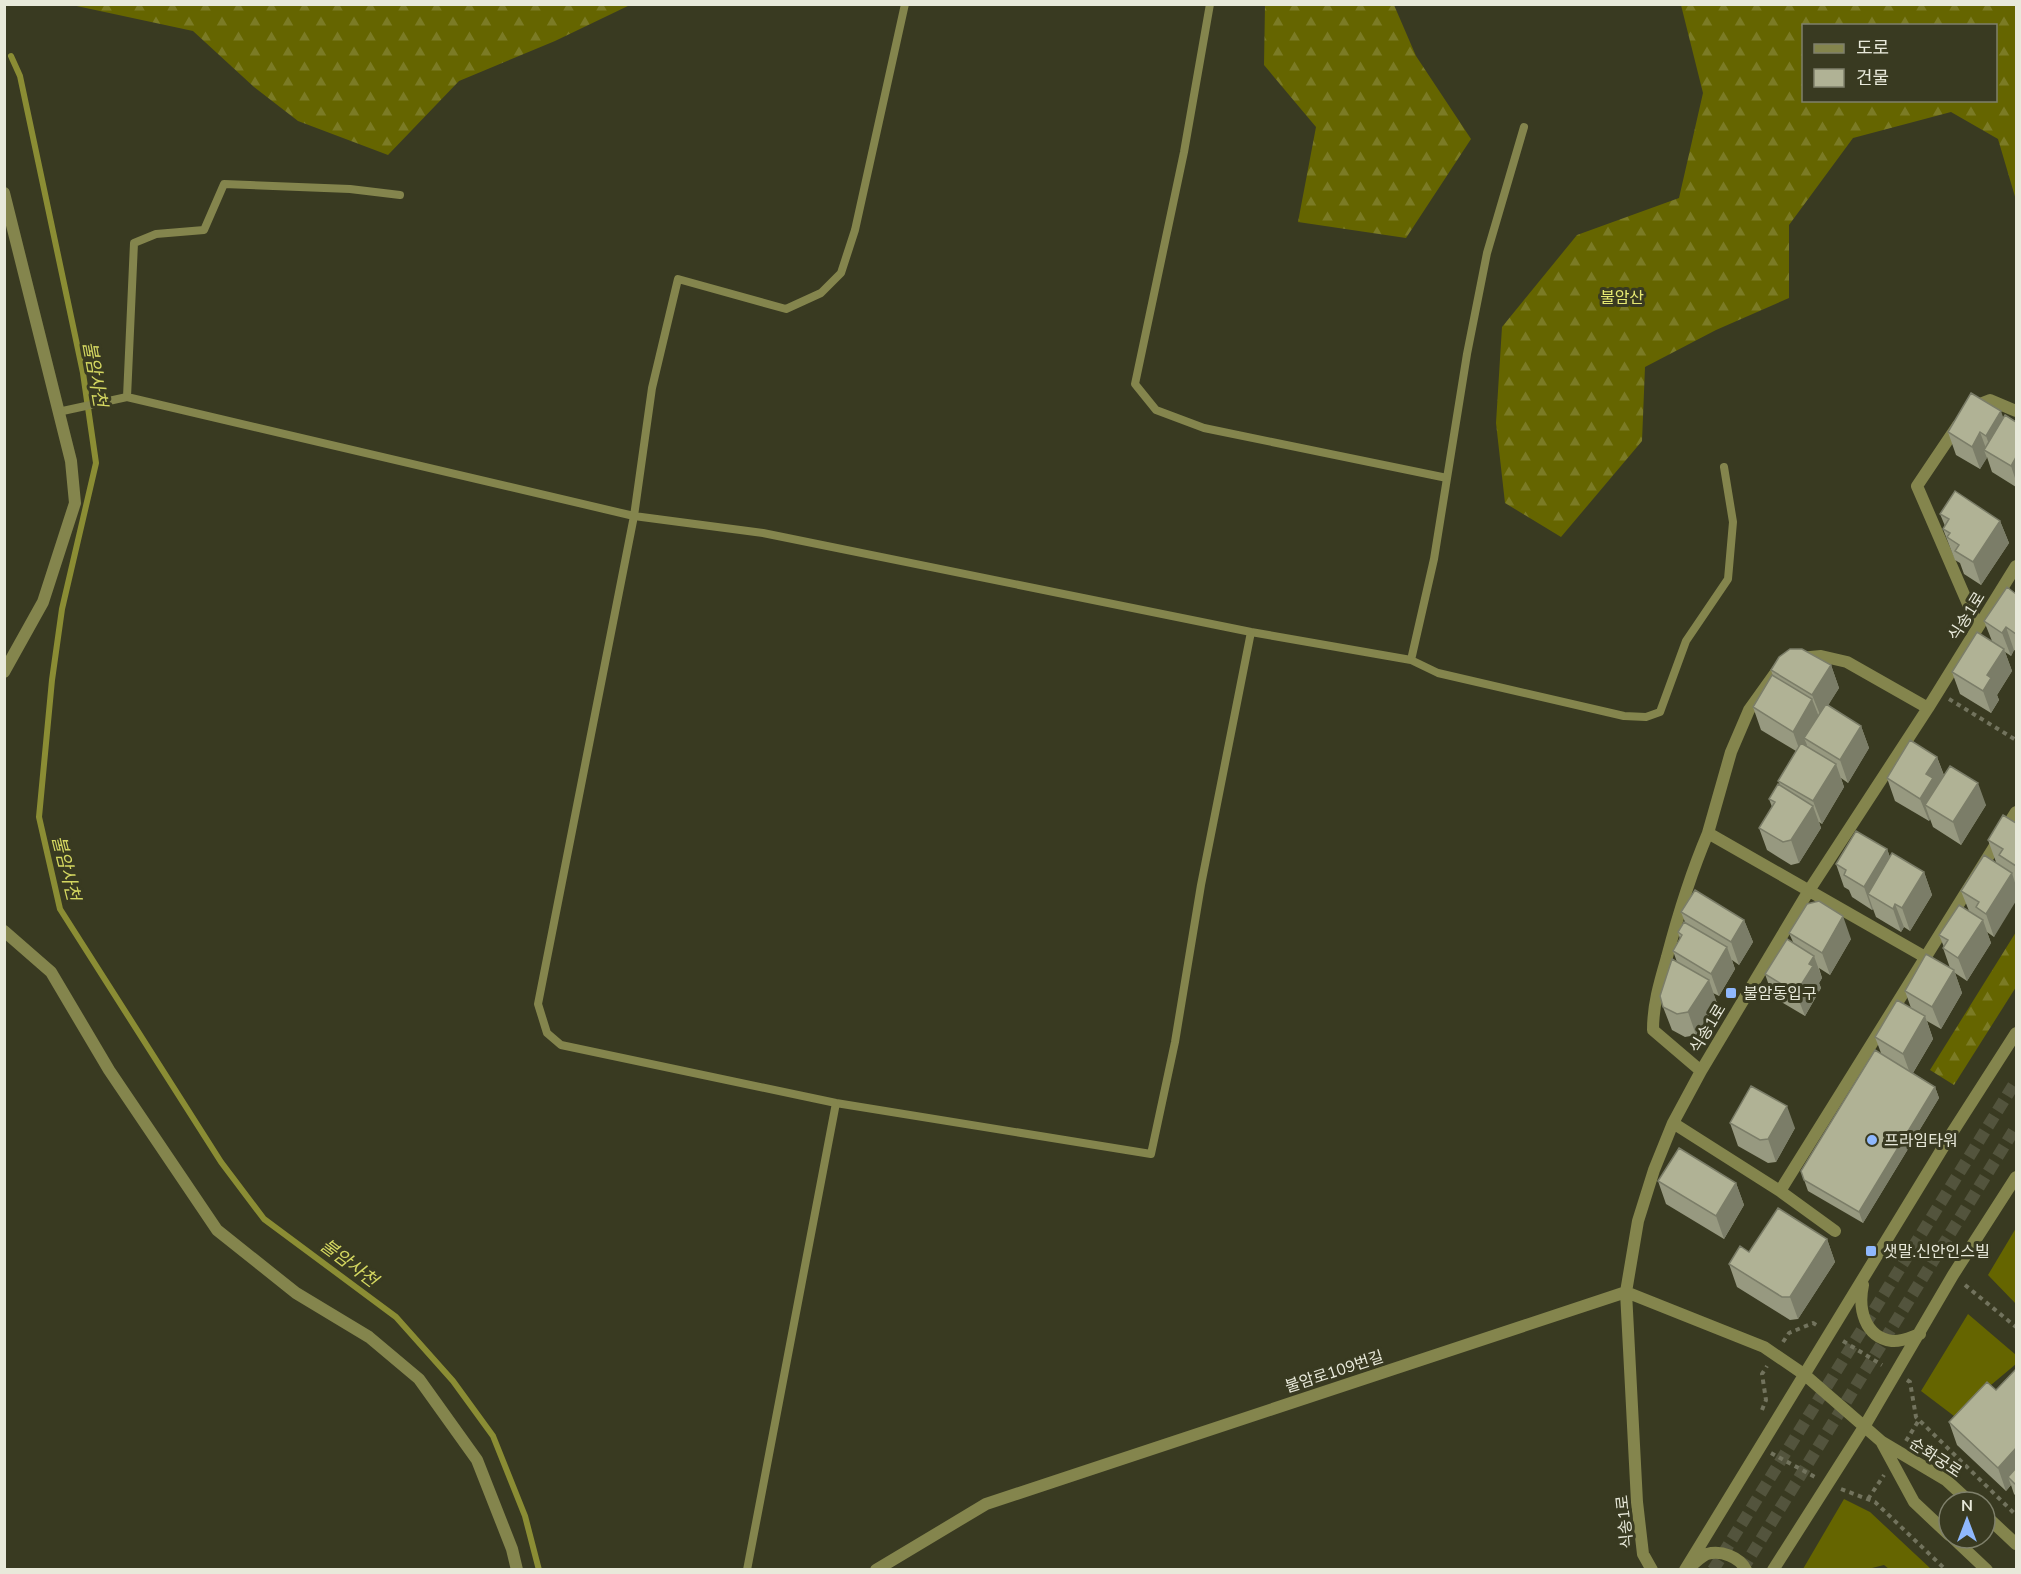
<svg xmlns="http://www.w3.org/2000/svg" width="2021" height="1574" viewBox="0 0 2021 1574" font-family="'Nunito Sans','Noto Sans KR',sans-serif">
	<style>
		.grass { fill: #656500 }
		.forest { fill: url(#forest-firs); fill-rule: evenodd }
		.lines { fill: none; stroke-linecap: round; stroke-linejoin: round }
		.stream { stroke: #8b8d34; stroke-width: 6 }
		.tertiary-tunnel { stroke: #53543d; stroke-width: 12; stroke-dasharray: 12 6; stroke-linecap: butt }
		.path { stroke: #72735d; stroke-width: 4; stroke-dasharray: 4.5 4.5; stroke-linecap: butt }
		.service { stroke: #84854d; stroke-width: 8 }
		.minor { stroke: #84854d; stroke-width: 12 }
		.tertiary { stroke: #84854d; stroke-width: 12 }
		.wall { fill: #979980 }
		.shaded-wall { fill: #7b7d68 }
		.building { fill: #b0b295; stroke: #7b7d68; stroke-width: 1.5 }
		.poi-dot { fill: #8fb8fd; stroke: #393a21; stroke-width: 2 }
		.labels { text-anchor: middle; stroke-width: 6; stroke-linejoin: round; paint-order: stroke }
		.park-label { font-size: 16px; fill: #e6e972; stroke: #393a21 }
		.street-label { font-size: 16px; fill: #e8e9da; stroke: #393a21 }
		.poi-label { font-size: 16px; fill: #e8e9da; stroke: #393a21; text-anchor: start }
		.water-label { font-size: 18px; font-style: italic; fill: #d4d760; stroke: #393a21 }
	</style>
	<defs>
		<pattern id="forest-firs" width="22" height="20" patternUnits="userSpaceOnUse" patternTransform="scale(1.5)"><rect width="22" height="20" fill="#656500"/><path d="M5 1l3.5 6h-7zM16 11l3.5 6h-7z" fill="#7b7b25"/></pattern>
	</defs>
	<rect width="100%" height="100%" fill="#393a21"/>
	<path class="grass" d="M 2016,1228 L 2016,1304 L 1988,1275 Z
		M 1968,1314 L 2016,1355 L 2016,1364 L 1954,1416 L 1921,1391 Z
		M 1844,1499 L 1870,1512 L 1931,1569 L 1889,1569 L 1884,1565 L 1868,1569 L 1803,1569 Z"/>
	<path class="forest" d="M 72,5 L 630,5 L 555,41 L 459,81 L 388,155 L 298,121 L 254,87 L 193,31 Z
		M 1265,5 L 1394,5 L 1416,56 L 1471,139 L 1406,238 L 1298,222 L 1316,127 L 1264,65 Z
		M 1681,5 L 2016,5 L 2016,200 L 1998,139 L 1951,112 L 1853,138 L 1789,225 L 1789,298 L 1716,330 L 1645,367 L 1642,441 L 1561,537 L 1505,503 L 1496,423 L 1502,327 L 1577,235 L 1679,198 L 1703,93 ZM 1804,26 L 1996,26 L 1996,100 L 1804,100 Z
		M 2016,932 L 2016,987 L 1954,1085 L 1930,1070 Z"/>
	<g class="lines">
		<path class="stream" d="M 11,56 L 20,76 L 83,373 L 96,463 L 62,609 L 52,680 L 39,817 L 60,909 L 221,1162 L 264,1219 L 396,1317 L 453,1381 L 493,1436 L 525,1516 L 539,1570"/>
		<path class="tertiary-tunnel" d="M 1713,1570 L 2016,1081
			M 1742,1570 L 2016,1127"/>
		<path class="path" d="M 1949,699 L 2016,740
			M 1965,1285 L 2016,1327
			M 1843,1341 L 1882,1365
			M 1783,1342 L 1789,1333 L 1813,1323 L 1818,1326
			M 1907,1380 L 1910,1382 L 1916,1417 L 2016,1515
			M 1762,1410 L 1766,1400 L 1762,1374 L 1767,1366
			M 1906,1441 L 1919,1420
			M 1771,1453 L 1815,1477
			M 1841,1489 L 1875,1502 L 1946,1570
			M 1868,1499 L 1884,1475"/>
		<path class="service" d="M 905,4 L 855,230 L 841,273 L 821,293 L 786,309 L 678,279 L 652,388 L 634,516 L 538,1004 L 547,1033 L 561,1045 L 836,1103 L 1151,1154 L 1175,1042 L 1201,885 L 1251,632
			M 1210,4 L 1184,152 L 1135,384 L 1156,410 L 1204,428 L 1447,478
			M 127,397 L 134,243 L 156,234 L 204,230 L 224,184 L 350,189 L 400,195
			M 58,412 L 127,397 L 634,516 L 763,533 L 1251,632 L 1411,660 L 1438,673 L 1624,716 L 1646,717 L 1660,712 L 1686,641 L 1728,579 L 1733,522 L 1724,467
			M 1411,660 L 1434,559 L 1467,354 L 1487,253 L 1524,127
			M 747,1570 L 836,1103"/>
		<path class="minor" d="M 4,193 L 71,461 L 75,503 L 43,602 L 4,672
			M 1972,407 L 1990,400 L 2016,411
			M 1958,425 L 1917,486 L 1978,627
			M 1800,658 L 1821,656 L 1847,662 L 1928,708
			M 1708,833 L 1731,752 L 1749,710 L 1779,668
			M 4,931 L 51,972 L 109,1070 L 217,1230 L 296,1293 L 369,1337 L 419,1379 L 477,1460 L 512,1549 L 517,1570
			M 1701,1071 L 1653,1030 C 1653,1004 1660,981 1667,957 C 1678,915 1691,873 1708,833 L 1925,957
			M 1673,1123 L 1780,1191 L 1835,1231
			M 1780,1191 L 2016,812
			M 876,1570 L 986,1504 L 1626,1292 L 1764,1347 L 1805,1375
			M 1652,1570 L 1643,1554 L 1637,1502 L 1626,1292 L 1638,1221 L 1654,1170 L 1673,1123 L 1701,1071 L 1808,892 L 1928,708 L 2016,566"/>
		<path class="tertiary" d="M 1863,1285 C 1858,1308 1864,1337 1892,1341 C 1902,1342 1911,1337 1920,1334
			M 1805,1375 L 1882,1442 L 1946,1480 L 1970,1502
			M 1882,1443 L 1914,1502 L 1949,1535
			M 1985,1515 L 2016,1544
			M 1953,1538 L 1987,1570
			M 1691,1566 C 1696,1562 1702,1556 1707,1554 C 1721,1550 1740,1557 1746,1570
			M 1685,1570 L 1950,1136 L 2016,1033
			M 1773,1570 L 1864,1427 L 1953,1275 L 2016,1177"/>
	</g>
	<path class="wall" d="M 2004,417 L 2016,422 L 2016,487 L 1992,472 L 1987,457 L 1980,469 L 1956,455 L 1948,432 Z
		M 1940,514 L 2000,521 L 2009,543 L 1981,585 L 1964,574 L 1960,563 L 1955,560 L 1943,529 L 1945,526 Z
		M 2016,594 L 2016,651 L 2014,650 L 2011,656 L 2005,652 L 2012,671 L 1997,695 L 1999,700 L 1991,713 L 1960,694 L 1952,672 L 1992,641 L 1984,621 Z
		M 1831,665 L 1839,688 L 1828,705 L 1861,726 L 1869,748 L 1848,783 L 1841,778 L 1844,787 L 1822,824 L 1819,822 L 1821,828 L 1799,863 L 1791,865 L 1767,850 L 1759,828 L 1772,807 L 1769,799 L 1780,785 L 1778,781 L 1796,751 L 1761,730 L 1753,707 L 1773,676 L 1771,670 Z
		M 1937,757 L 1944,775 L 1986,805 L 1961,845 L 1933,827 L 1930,819 L 1929,821 L 1895,801 L 1887,778 Z
		M 2016,823 L 2016,883 L 2015,883 L 1994,937 L 1987,932 L 1991,943 L 1967,981 L 1955,973 L 1962,993 L 1941,1029 L 1927,1021 L 1933,1039 L 1913,1073 L 1935,1087 L 1939,1098 L 1863,1223 L 1808,1191 L 1801,1171 L 1881,1053 L 1875,1037 L 1911,1008 L 1905,991 L 1950,968 L 1943,948 L 1944,947 L 1939,935 L 1969,911 L 1961,891 L 1996,862 L 1988,840 Z
		M 1887,849 L 1890,857 L 1924,872 L 1932,895 L 1910,931 L 1904,927 L 1901,932 L 1876,917 L 1873,909 L 1872,910 L 1852,897 L 1849,890 L 1844,887 L 1836,864 Z
		M 1681,912 L 1744,920 L 1753,942 L 1739,965 L 1732,960 L 1735,969 L 1719,996 L 1713,993 L 1717,1003 L 1696,1035 L 1685,1037 L 1672,1030 L 1663,1007 L 1677,962 L 1673,951 L 1680,939 L 1678,932 L 1685,922 Z
		M 1789,933 L 1851,939 L 1830,975 L 1819,968 L 1822,978 L 1819,983 L 1821,988 L 1805,1016 L 1773,997 L 1765,974 L 1793,942 Z
		M 1730,1123 L 1795,1128 L 1776,1162 L 1768,1163 L 1738,1146 Z
		M 1658,1181 L 1736,1183 L 1744,1205 L 1724,1239 L 1666,1204 Z
		M 1827,1239 L 1835,1262 L 1798,1319 L 1790,1320 L 1737,1287 L 1729,1264 L 1749,1252 Z
		M 2016,1369 L 2016,1496 L 2014,1494 L 2011,1485 L 2006,1491 L 1957,1445 L 1949,1422 L 1996,1390 Z"/>
	<path class="shaded-wall" d="M 2001,411 L 2009,434 L 1993,455 L 1986,436 Z
		M 1980,432 L 1987,451 L 1984,450 L 1987,458 L 1980,469 L 1972,447 Z
		M 2016,457 L 2016,481 L 2011,466 Z
		M 2000,521 L 2009,543 L 1981,585 L 1973,562 Z
		M 2006,627 L 2014,650 L 2011,656 L 2002,633 Z
		M 2004,649 L 2012,671 L 1997,695 L 1999,700 L 1991,713 L 1983,691 L 1987,675 Z
		M 1831,665 L 1839,688 L 1821,717 L 1812,695 Z
		M 1812,699 L 1821,722 L 1804,738 L 1807,745 L 1801,754 L 1793,732 Z
		M 1861,726 L 1869,748 L 1848,783 L 1840,760 Z
		M 1937,757 L 1945,779 L 1925,805 L 1930,819 L 1929,821 L 1920,799 L 1926,774 Z
		M 1836,764 L 1844,787 L 1822,824 L 1813,801 Z
		M 1978,783 L 1986,805 L 1961,845 L 1953,822 Z
		M 1813,806 L 1821,828 L 1799,863 L 1791,840 Z
		M 1887,849 L 1895,872 L 1868,894 L 1873,909 L 1872,910 L 1864,887 Z
		M 1924,872 L 1932,895 L 1910,931 L 1902,908 Z
		M 2012,873 L 2016,886 L 2016,901 L 1994,937 L 1986,914 Z
		M 1895,904 L 1904,927 L 1901,932 L 1893,909 Z
		M 1843,916 L 1851,939 L 1830,975 L 1822,953 Z
		M 1744,920 L 1753,942 L 1739,965 L 1731,942 Z
		M 1983,920 L 1991,943 L 1967,981 L 1958,958 Z
		M 1727,947 L 1735,969 L 1719,996 L 1711,974 Z
		M 1814,956 L 1822,978 L 1819,983 L 1821,988 L 1805,1016 L 1796,993 L 1809,964 Z
		M 1954,970 L 1962,993 L 1941,1029 L 1932,1007 Z
		M 1709,980 L 1717,1003 L 1696,1035 L 1688,1012 Z
		M 1925,1016 L 1933,1039 L 1911,1076 L 1903,1054 Z
		M 1935,1087 L 1939,1098 L 1863,1223 L 1859,1212 Z
		M 1787,1106 L 1795,1128 L 1776,1162 L 1768,1139 Z
		M 1736,1183 L 1744,1205 L 1724,1239 L 1716,1216 Z
		M 1827,1239 L 1835,1262 L 1798,1319 L 1790,1297 Z
		M 2016,1448 L 2016,1479 L 2008,1477 L 2011,1485 L 2006,1491 L 1998,1468 Z"/>
	<path class="building" d="M 1971,393 L 2001,411 L 1986,436 L 1980,432 L 1972,447 L 1948,432 Z
		M 2005,415 L 2016,422 L 2016,457 L 2011,466 L 1984,450 Z
		M 1955,491 L 2000,521 L 1973,562 L 1955,551 L 1959,545 L 1947,537 L 1950,533 L 1943,529 L 1949,519 L 1940,514 Z
		M 2007,587 L 2016,594 L 2016,634 L 2006,627 L 2002,633 L 1984,621 Z
		M 1977,632 L 2004,649 L 1987,675 L 1991,678 L 1983,691 L 1952,672 Z
		M 1790,649 L 1802,649 L 1831,665 L 1812,695 L 1771,670 L 1779,657 Z
		M 1772,675 L 1812,699 L 1793,732 L 1753,707 Z
		M 1826,704 L 1861,726 L 1840,760 L 1804,738 Z
		M 1910,740 L 1937,757 L 1926,774 L 1933,778 L 1920,799 L 1887,778 Z
		M 1801,743 L 1836,764 L 1813,801 L 1778,781 Z
		M 1950,766 L 1978,783 L 1953,822 L 1925,805 Z
		M 1778,784 L 1813,806 L 1791,840 L 1783,842 L 1759,828 L 1775,802 L 1769,799 Z
		M 2003,815 L 2016,823 L 2016,866 L 1999,855 L 2003,849 L 1988,840 Z
		M 1856,831 L 1887,849 L 1864,887 L 1844,875 L 1846,870 L 1836,864 Z
		M 1892,853 L 1924,872 L 1902,908 L 1895,904 L 1893,909 L 1868,894 Z
		M 1984,855 L 2012,873 L 1986,914 L 1976,907 L 1979,902 L 1961,891 Z
		M 1695,890 L 1744,920 L 1731,942 L 1681,912 Z
		M 1819,901 L 1843,916 L 1822,953 L 1789,933 L 1807,904 Z
		M 1959,905 L 1983,920 L 1958,958 L 1943,948 L 1948,940 L 1939,935 Z
		M 1684,922 L 1727,947 L 1711,974 L 1673,951 L 1682,935 L 1678,932 Z
		M 1787,939 L 1814,956 L 1809,964 L 1813,966 L 1796,993 L 1765,974 Z
		M 1926,954 L 1954,970 L 1932,1007 L 1905,991 Z
		M 1672,959 L 1709,980 L 1688,1012 L 1677,1014 L 1663,1007 L 1660,996 Z
		M 1897,1000 L 1925,1016 L 1903,1054 L 1875,1037 Z
		M 1875,1050 L 1935,1087 L 1859,1212 L 1804,1180 L 1801,1171 Z
		M 1751,1086 L 1787,1106 L 1768,1139 L 1760,1140 L 1730,1123 Z
		M 1679,1148 L 1736,1183 L 1716,1216 L 1658,1181 Z
		M 1778,1208 L 1827,1239 L 1790,1297 L 1782,1297 L 1729,1264 L 1740,1246 L 1749,1252 Z
		M 2016,1369 L 2016,1448 L 1998,1468 L 1949,1422 L 1987,1382 L 1996,1390 Z
		M 2016,1468 L 2016,1485 L 2008,1477 Z"/>
	<g class="poi-dot">
		<rect x="1725" y="987" width="12" height="12" rx="3"/>
		<circle cx="1872" cy="1140" r="6"/>
		<rect x="1865" y="1245" width="12" height="12" rx="3"/>
	</g>
	<g class="labels">
		<g class="park-label">
			<text x="1622" y="303">불암산</text>
		</g>
		<g class="street-label">
			<text transform="translate(1966 616) rotate(-58)" y="6">식송1로</text>
			<text transform="translate(1707 1028) rotate(-59)" y="6">식송1로</text>
			<text transform="translate(1334 1371) rotate(-18)" y="6">불암로109번길</text>
			<text transform="translate(1936 1457) rotate(33)" y="6">순화궁로</text>
			<text transform="translate(1624 1522) rotate(-96)" y="6">식송1로</text>
		</g>
		<g class="poi-label">
			<text x="1743" y="999">불암동입구</text>
			<text x="1884" y="1146">프라임타워</text>
			<text x="1883" y="1257">샛말.신안인스빌</text>
		</g>
		<g class="water-label">
			<text transform="translate(95 374) rotate(80)" y="6">불암사천</text>
			<text transform="translate(66 868) rotate(76)" y="6">불암사천</text>
			<text transform="translate(349 1263) rotate(37)" y="6">불암사천</text>
		</g>
	</g>
	<rect width="2021" height="1574" fill="none" stroke="#e8e9da" stroke-width="12"/>
	<rect x="1802" y="24" width="195" height="78" fill="#393a21" stroke="#7f806b" stroke-width="1.5"/>
	<rect x="1814" y="44" width="30" height="9" fill="#84854d" stroke="#7f806b" stroke-width="1.5"/>
	<text x="1856" y="54" font-size="18" fill="#e8e9da">도로</text>
	<rect x="1814" y="69" width="30" height="18" fill="#b0b295" stroke="#7f806b" stroke-width="1.5"/>
	<text x="1856" y="84" font-size="18" fill="#e8e9da">건물</text>
	<g transform="translate(1967 1520)"><circle r="28" fill="#393a21" stroke="#7f806b" stroke-width="1.5"/>
	<path d="M0-4.5L10 22L0 15L-10 22Z" fill="#8fb8fd"/>
	<text y="-9" font-size="16" font-weight="bold" text-anchor="middle" fill="#e8e9da">N</text>
	</g>
</svg>
